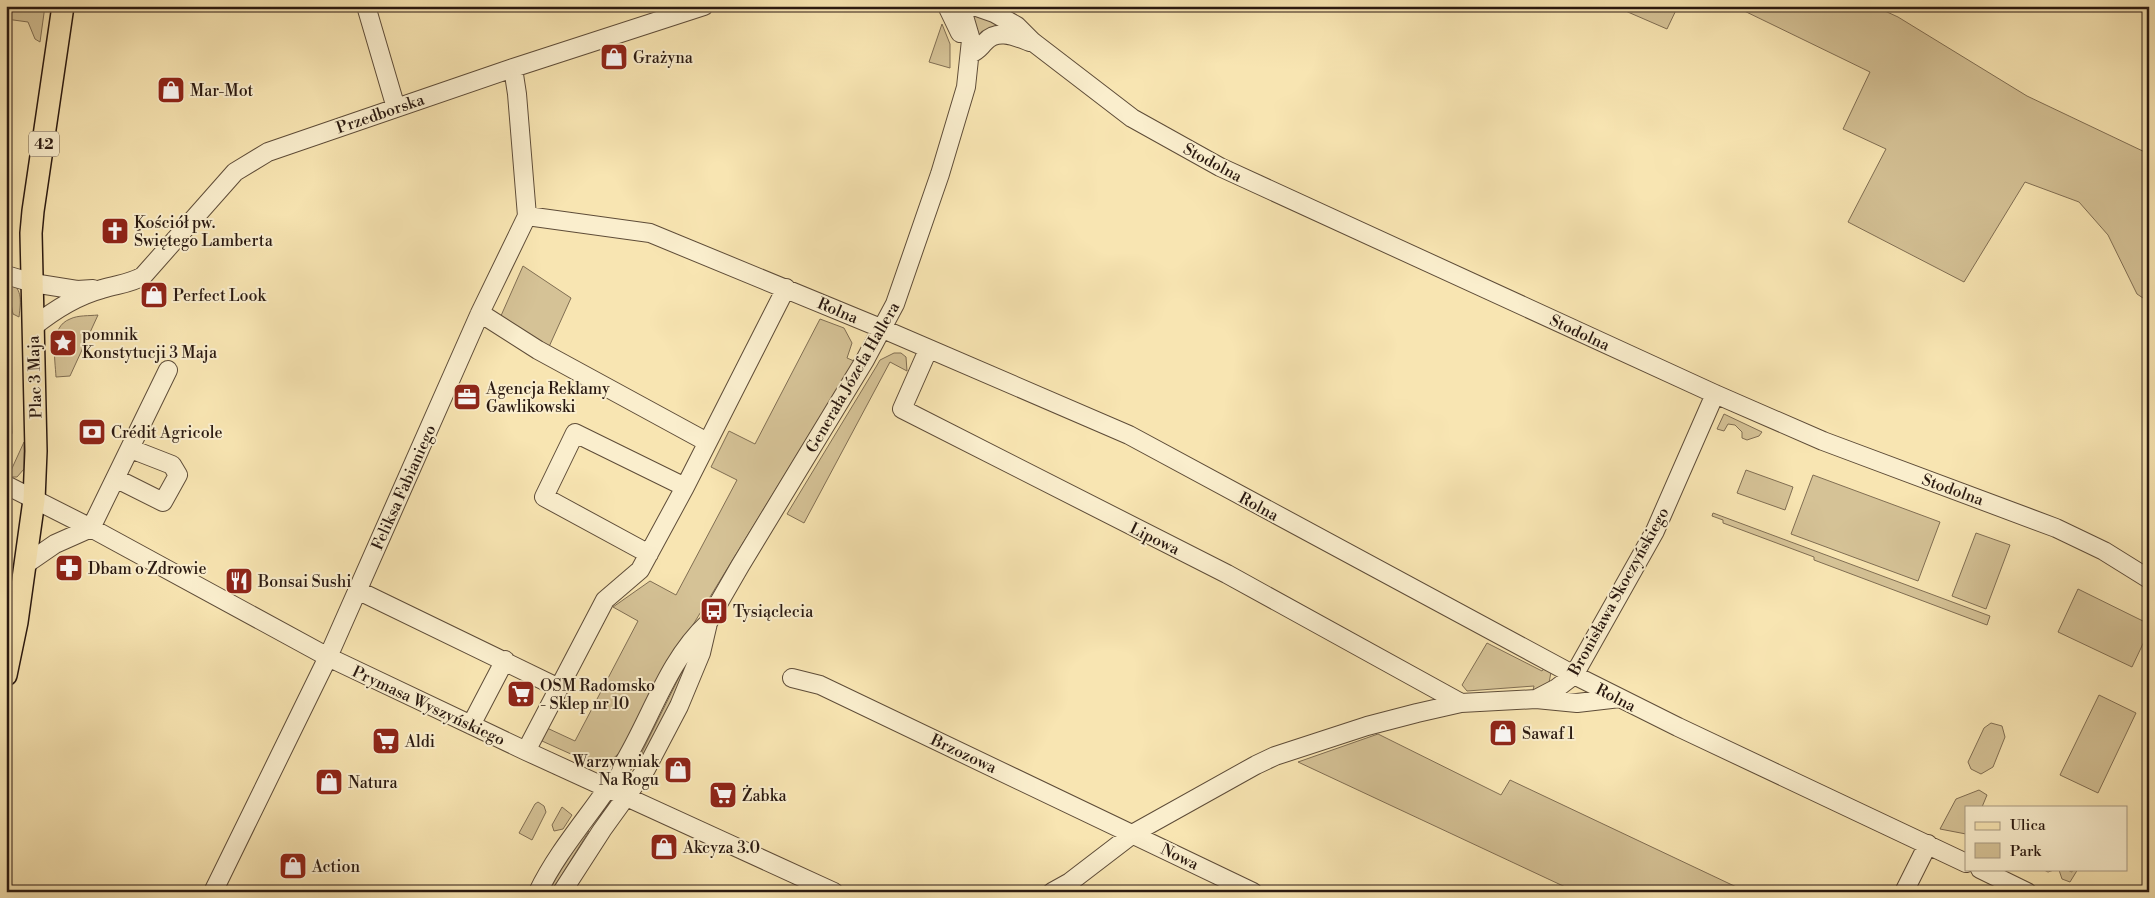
<svg xmlns="http://www.w3.org/2000/svg" width="2155" height="898" viewBox="0 0 2155 898" font-family="'Libre Bodoni',serif">
	<style>
		.green { fill: #d5c296; stroke: #806e53 }
		.lines { fill: none; stroke-linecap: round; stroke-linejoin: round }
		.minor-casing { stroke: #5e4c38; stroke-width: 20 }
		.major-casing { stroke: #2a1910; stroke-width: 24 }
		.minor { stroke: #faeecd; stroke-width: 18 }
		.major { stroke: #f8e5b2; stroke-width: 21 }
		.labels { text-anchor: middle; stroke-width: 4; stroke-linejoin: round; paint-order: stroke }
		.shield { fill: #faeecd; stroke: #685949; stroke-width: 1 }
		.shield-label { font-size: 15px; font-weight: bold; fill: #2a1910 }
		.poi-label { font-size: 16px; fill: #2a1910; stroke: #faeecd; text-anchor: start }
		.street-label { font-size: 16px; fill: #2a1910; stroke: #faeecd }
	</style>
	<rect width="100%" height="100%" fill="#f8e5b2"/>
	<filter id="stains"><feTurbulence type="fractalNoise" baseFrequency=".004" numOctaves="4"/><feColorMatrix values="0 0 0 0 .2 0 0 0 0 .09 0 0 0 0 .02 0 0 0 .5 -.17"/></filter>
	<radialGradient id="worn" r=".72"><stop offset=".6" stop-color="#630" stop-opacity="0"/><stop offset="1" stop-color="#630" stop-opacity=".3"/></radialGradient>
	<path class="green" d="M 6,6 L 45,6 L 40,42 L 35,39 L 28,22 L 6,19 Z
		M 1614,6 L 1678,6 L 1667,29 Z
		M 1734,6 L 1874,6 L 1898,17 L 2027,96 L 2149,154 L 2149,302 L 2137,294 L 2108,235 L 2079,202 L 2025,182 L 1964,282 L 1848,222 L 1886,149 L 1843,129 L 1870,72 Z
		M 969,10 L 1008,24 L 977,42 Z
		M 942,24 L 950,44 L 950,68 L 929,62 Z
		M 523,266 L 571,298 L 548,349 L 500,318 Z
		M 6,280 C 23,287 21,300 19,317 L 13,314 Z
		M 98,315 L 70,376 L 56,377 C 55,358 49,327 70,319 C 78,315 89,316 98,315 Z
		M 820,319 L 844,328 L 852,343 L 847,358 L 854,361 L 677,651 L 628,745 L 607,764 L 602,766 L 593,764 L 542,741 L 547,728 L 575,741 L 638,621 L 613,607 L 650,581 L 676,595 L 737,480 L 711,467 L 729,431 L 755,444 Z
		M 6,339 L 9,345 L 12,433 L 6,449 Z
		M 894,353 L 901,353 L 906,357 L 907,371 L 890,362 L 804,523 L 787,514 L 876,367 L 880,360 Z
		M 1724,414 L 1762,432 L 1759,436 L 1747,440 L 1742,438 L 1742,432 L 1735,425 L 1728,424 L 1724,431 L 1717,429 Z
		M 24,442 L 24,469 L 17,477 L 8,477 Z
		M 1746,470 L 1793,487 L 1785,510 L 1737,493 Z
		M 1813,475 L 1940,522 L 1918,581 L 1791,534 Z
		M 1713,513 L 1990,616 L 1987,625 L 1814,560 L 1814,557 L 1723,523 L 1723,520 L 1712,516 Z
		M 1976,533 L 2010,545 L 1986,609 L 1952,596 Z
		M 2078,589 L 2149,624 L 2149,631 L 2132,667 L 2058,632 Z
		M 698,639 L 684,678 L 644,756 L 642,752 Z
		M 1487,643 L 1542,671 L 1545,667 L 1551,672 L 1549,683 L 1543,688 L 1533,690 L 1534,686 L 1467,691 L 1462,685 Z
		M 2099,695 L 2136,713 L 2098,793 L 2060,775 Z
		M 1991,723 L 2002,726 L 2005,737 L 1993,767 L 1981,774 L 1971,769 L 1968,762 L 1984,728 Z
		M 1378,734 L 1501,795 L 1510,780 L 1747,892 L 1576,892 L 1298,762 Z
		M 1979,790 L 1987,795 L 1982,807 L 1966,807 L 1966,834 L 1940,829 L 1956,799 Z
		M 538,802 L 544,806 L 546,812 L 532,840 L 519,833 L 535,804 Z
		M 562,807 L 572,815 L 563,829 L 554,831 L 552,825 Z
		M 587,829 L 589,831 L 551,892 L 544,892 Z
		M 2042,869 L 2065,869 L 2072,872 L 2073,869 L 2078,869 L 2070,882 L 2062,879 L 2059,870 L 2054,870 L 2048,872 Z"/>
	<g class="lines">
		<defs>
			<path id="minor" d="M 366,6 L 396,108
				M 947,6 L 960,33
				M 974,6 L 994,13 L 1017,26 L 1033,42 L 1132,118 L 1220,167 L 1715,394 L 1823,441 L 2056,528 L 2104,551 L 2149,579
				M 970,54 C 978,51 979,48 985,42 C 997,28 1016,37 1030,42
				M 527,216 L 650,233 L 883,329 L 1129,435 L 1574,675 L 1678,727 L 1966,863
				M 6,275 L 33,283 L 77,290 L 93,289
				M 480,313 L 538,350 L 707,442
				M 33,327 C 54,310 76,296 102,289 C 117,284 130,284 143,276 L 235,172 L 268,152 L 513,68 L 704,6
				M 928,350 L 902,409 L 1227,574 L 1461,703
				M 117,479 L 163,502 L 178,475 L 172,465 L 131,449
				M 6,485 L 91,528 L 328,657 L 526,751 L 834,892
				M 649,554 L 544,497 L 575,433 L 685,487
				M 26,564 L 55,544 L 91,528 L 168,370
				M 357,590 L 559,688
				M 792,678 L 820,685 L 1253,892
				M 1536,699 L 1577,703 L 1620,698
				M 471,725 L 505,660
				M 526,751 L 605,600 L 640,570 L 685,487 L 786,288
				M 1980,869 L 2027,892
				M 213,892 L 328,657 L 480,313 L 527,216 L 517,94 L 513,68
				M 538,892 C 560,846 596,809 622,766 C 651,719 667,661 708,623
				M 562,892 L 602,830 L 646,769 L 679,706 L 701,653 L 708,623 L 714,611 L 740,566 L 865,360 L 895,304 L 940,174 L 966,87 L 971,40 L 961,6
				M 1052,892 L 1070,882 L 1134,833 L 1256,765 L 1275,756 L 1367,726 L 1417,713 L 1461,703 L 1536,699 L 1557,688 L 1574,675 L 1655,531 L 1715,394
				M 1904,892 L 1928,844"/>
			<path id="major" d="M 6,675 L 17,622 L 34,500 L 36,451 L 31,233 L 33,211 L 63,6"/>
		</defs>
		<use href="#minor" class="minor-casing"/>
		<use href="#major" class="major-casing"/>
		<use href="#minor" class="minor"/>
		<use href="#major" class="major"/>
	</g>
	<defs>
		<symbol id="shop-square" viewBox="-11 -11 22 22"><rect x="-9" y="-9" width="18" height="18" rx="4" fill="#8f2418" stroke="#faeecd"/><path d="M-5-2.5h2.3a2.7 3.5 0 0 1 5.4 0H5L5.5 6h-11ZM-1.5-2.5h3a1.5 2.3 0 0 0-3 0Z" fill="#fff"/></symbol>
		<symbol id="church-square" viewBox="-11 -11 22 22"><rect x="-9" y="-9" width="18" height="18" rx="4" fill="#8f2418" stroke="#faeecd"/><path d="M-1.2-6h2.4v3.5h3.3v2.4h-3.3V6h-2.4V-.1h-3.3v-2.4h3.3Z" fill="#fff"/></symbol>
		<symbol id="sight-square" viewBox="-11 -11 22 22"><rect x="-9" y="-9" width="18" height="18" rx="4" fill="#8f2418" stroke="#faeecd"/><path d="M0-6L1.8-2.2L6-1.7L2.9 1.2L3.7 5.4L0 3.3L-3.7 5.4L-2.9 1.2L-6-1.7L-1.8-2.2Z" fill="#fff"/></symbol>
		<symbol id="office-square" viewBox="-11 -11 22 22"><rect x="-9" y="-9" width="18" height="18" rx="4" fill="#8f2418" stroke="#faeecd"/><path d="M-6-3h4V-5.5h4V-3h4V5H-6ZM-1-4.5V-3h2v-1.5ZM-6 0V1H6V0Z" fill="#fff"/></symbol>
		<symbol id="bank-square" viewBox="-11 -11 22 22"><rect x="-9" y="-9" width="18" height="18" rx="4" fill="#8f2418" stroke="#faeecd"/><path d="M-6-4H6V4H-6ZM0-2.3a2.3 2.3 0 1 0 0 4.6a2.3 2.3 0 1 0 0-4.6Z" fill="#fff"/></symbol>
		<symbol id="pharmacy-square" viewBox="-11 -11 22 22"><rect x="-9" y="-9" width="18" height="18" rx="4" fill="#8f2418" stroke="#faeecd"/><path d="M-2-6h4v4h4v4h-4v4h-4v-4h-4v-4h4Z" fill="#fff"/></symbol>
		<symbol id="restaurant-square" viewBox="-11 -11 22 22"><rect x="-9" y="-9" width="18" height="18" rx="4" fill="#8f2418" stroke="#faeecd"/><path d="M-5-6h1v4h1v-4h1v4h1v-4h1v5L-1.5 .5V6h-2V.5L-5-1ZM5-6V6H3V1.5H1.5Q1.5-4 5-6Z" fill="#fff"/></symbol>
		<symbol id="bus-square" viewBox="-11 -11 22 22"><rect x="-9" y="-9" width="18" height="18" rx="4" fill="#8f2418" stroke="#faeecd"/><path d="M-5-6H5V4H4V6H2V4H-2V6H-4V4H-5ZM-3.5-4V0h7V-4ZM-3.5 1.2v1.5H-2V1.2ZM2 1.2v1.5H3.5V1.2Z" fill="#fff"/></symbol>
		<symbol id="supermarket-square" viewBox="-11 -11 22 22"><rect x="-9" y="-9" width="18" height="18" rx="4" fill="#8f2418" stroke="#faeecd"/><path d="M-6-5.5h2.5l.6 2H6L4.5 2H-2.5L-4.4-4H-6ZM-1.5 3.2a1.3 1.3 0 1 0 .1 0ZM3 3.2a1.3 1.3 0 1 0 .1 0Z" fill="#fff"/></symbol>
	</defs>
	<g fill-rule="evenodd">
		<use href="#shop-square" x="598" y="41" width="32" height="32"/>
		<use href="#shop-square" x="155" y="74" width="32" height="32"/>
		<use href="#church-square" x="99" y="215" width="32" height="32"/>
		<use href="#shop-square" x="138" y="279" width="32" height="32"/>
		<use href="#sight-square" x="47" y="327" width="32" height="32"/>
		<use href="#office-square" x="451" y="381" width="32" height="32"/>
		<use href="#bank-square" x="76" y="416" width="32" height="32"/>
		<use href="#pharmacy-square" x="53" y="552" width="32" height="32"/>
		<use href="#restaurant-square" x="223" y="565" width="32" height="32"/>
		<use href="#bus-square" x="698" y="595" width="32" height="32"/>
		<use href="#supermarket-square" x="505" y="678" width="32" height="32"/>
		<use href="#shop-square" x="1487" y="717" width="32" height="32"/>
		<use href="#supermarket-square" x="370" y="725" width="32" height="32"/>
		<use href="#shop-square" x="662" y="754" width="32" height="32"/>
		<use href="#shop-square" x="313" y="766" width="32" height="32"/>
		<use href="#supermarket-square" x="707" y="779" width="32" height="32"/>
		<use href="#shop-square" x="648" y="831" width="32" height="32"/>
		<use href="#shop-square" x="277" y="850" width="32" height="32"/>
	</g>
	<g class="labels">
		<rect class="shield" x="29" y="131.5" width="30" height="25" rx="4"/>
		<g class="shield-label">
			<text x="44" y="149">42</text>
		</g>
		<g class="poi-label">
			<text x="633" y="63">Grażyna</text>
			<text x="190" y="96">Mar-Mot</text>
			<text x="134" y="228">Kościół pw.<tspan x="134" dy="18">Świętego Lamberta</tspan></text>
			<text x="173" y="301">Perfect Look</text>
			<text x="82" y="340">pomnik<tspan x="82" dy="18">Konstytucji 3 Maja</tspan></text>
			<text x="486" y="394">Agencja Reklamy<tspan x="486" dy="18">Gawlikowski</tspan></text>
			<text x="111" y="438">Crédit Agricole</text>
			<text x="88" y="574">Dbam o Zdrowie</text>
			<text x="258" y="587">Bonsai Sushi</text>
			<text x="733" y="617">Tysiąclecia</text>
			<text x="540" y="691">OSM Radomsko<tspan x="540" dy="18">- Sklep nr 10</tspan></text>
			<text x="1522" y="739">Sawaf 1</text>
			<text x="405" y="747">Aldi</text>
			<text x="659" y="767" text-anchor="end">Warzywniak<tspan x="659" dy="18">Na Rogu</tspan></text>
			<text x="348" y="788">Natura</text>
			<text x="742" y="801">Żabka</text>
			<text x="683" y="853">Akcyza 3.0</text>
			<text x="312" y="872">Action</text>
		</g>
		<g class="street-label">
			<text transform="translate(380 113) rotate(-19)" y="6">Przedborska</text>
			<text transform="translate(1213 162) rotate(28)" y="6">Stodolna</text>
			<text transform="translate(838 310) rotate(23)" y="6">Rolna</text>
			<text transform="translate(1580 332) rotate(25)" y="6">Stodolna</text>
			<text transform="translate(34 377) rotate(-92)" y="6">Plac 3 Maja</text>
			<text transform="translate(852 377) rotate(-60)" y="6">Generała Józefa Hallera</text>
			<text transform="translate(403 487) rotate(-66)" y="6">Feliksa Fabianiego</text>
			<text transform="translate(1953 489) rotate(20)" y="6">Stodolna</text>
			<text transform="translate(1259 506) rotate(28)" y="6">Rolna</text>
			<text transform="translate(1155 538) rotate(26)" y="6">Lipowa</text>
			<text transform="translate(1618 591) rotate(-61)" y="6">Bronisława Skoczyńskiego</text>
			<text transform="translate(1616 697) rotate(27)" y="6">Rolna</text>
			<text transform="translate(429 705) rotate(25)" y="6">Prymasa Wyszyńskiego</text>
			<text transform="translate(964 753) rotate(25)" y="6">Brzozowa</text>
			<text transform="translate(1180 856) rotate(26)" y="6">Nowa</text>
		</g>
	</g>
	<rect width="2155" height="898" fill="none" stroke="#f8e5b2" stroke-width="25"/>
	<rect x="8" y="8" width="2140" height="883" fill="none" stroke="#2a1910" stroke-width="2.5"/>
	<rect x="12" y="12" width="2130" height="873" fill="none" stroke="#2a1910"/>
	<rect x="1965" y="806" width="162" height="65" fill="#faeecd" stroke="#a79981"/>
	<rect x="1975" y="822" width="25" height="8" fill="#f8e5b2" stroke="#a79981"/>
	<text x="2010" y="830" font-size="15" fill="#2a1910">Ulica</text>
	<rect x="1975" y="843" width="25" height="15" fill="#d5c296" stroke="#a79981"/>
	<text x="2010" y="856" font-size="15" fill="#2a1910">Park</text>
	<rect width="100%" height="100%" filter="url(#stains)"/>
	<rect width="100%" height="100%" fill="url(#worn)"/>
</svg>
